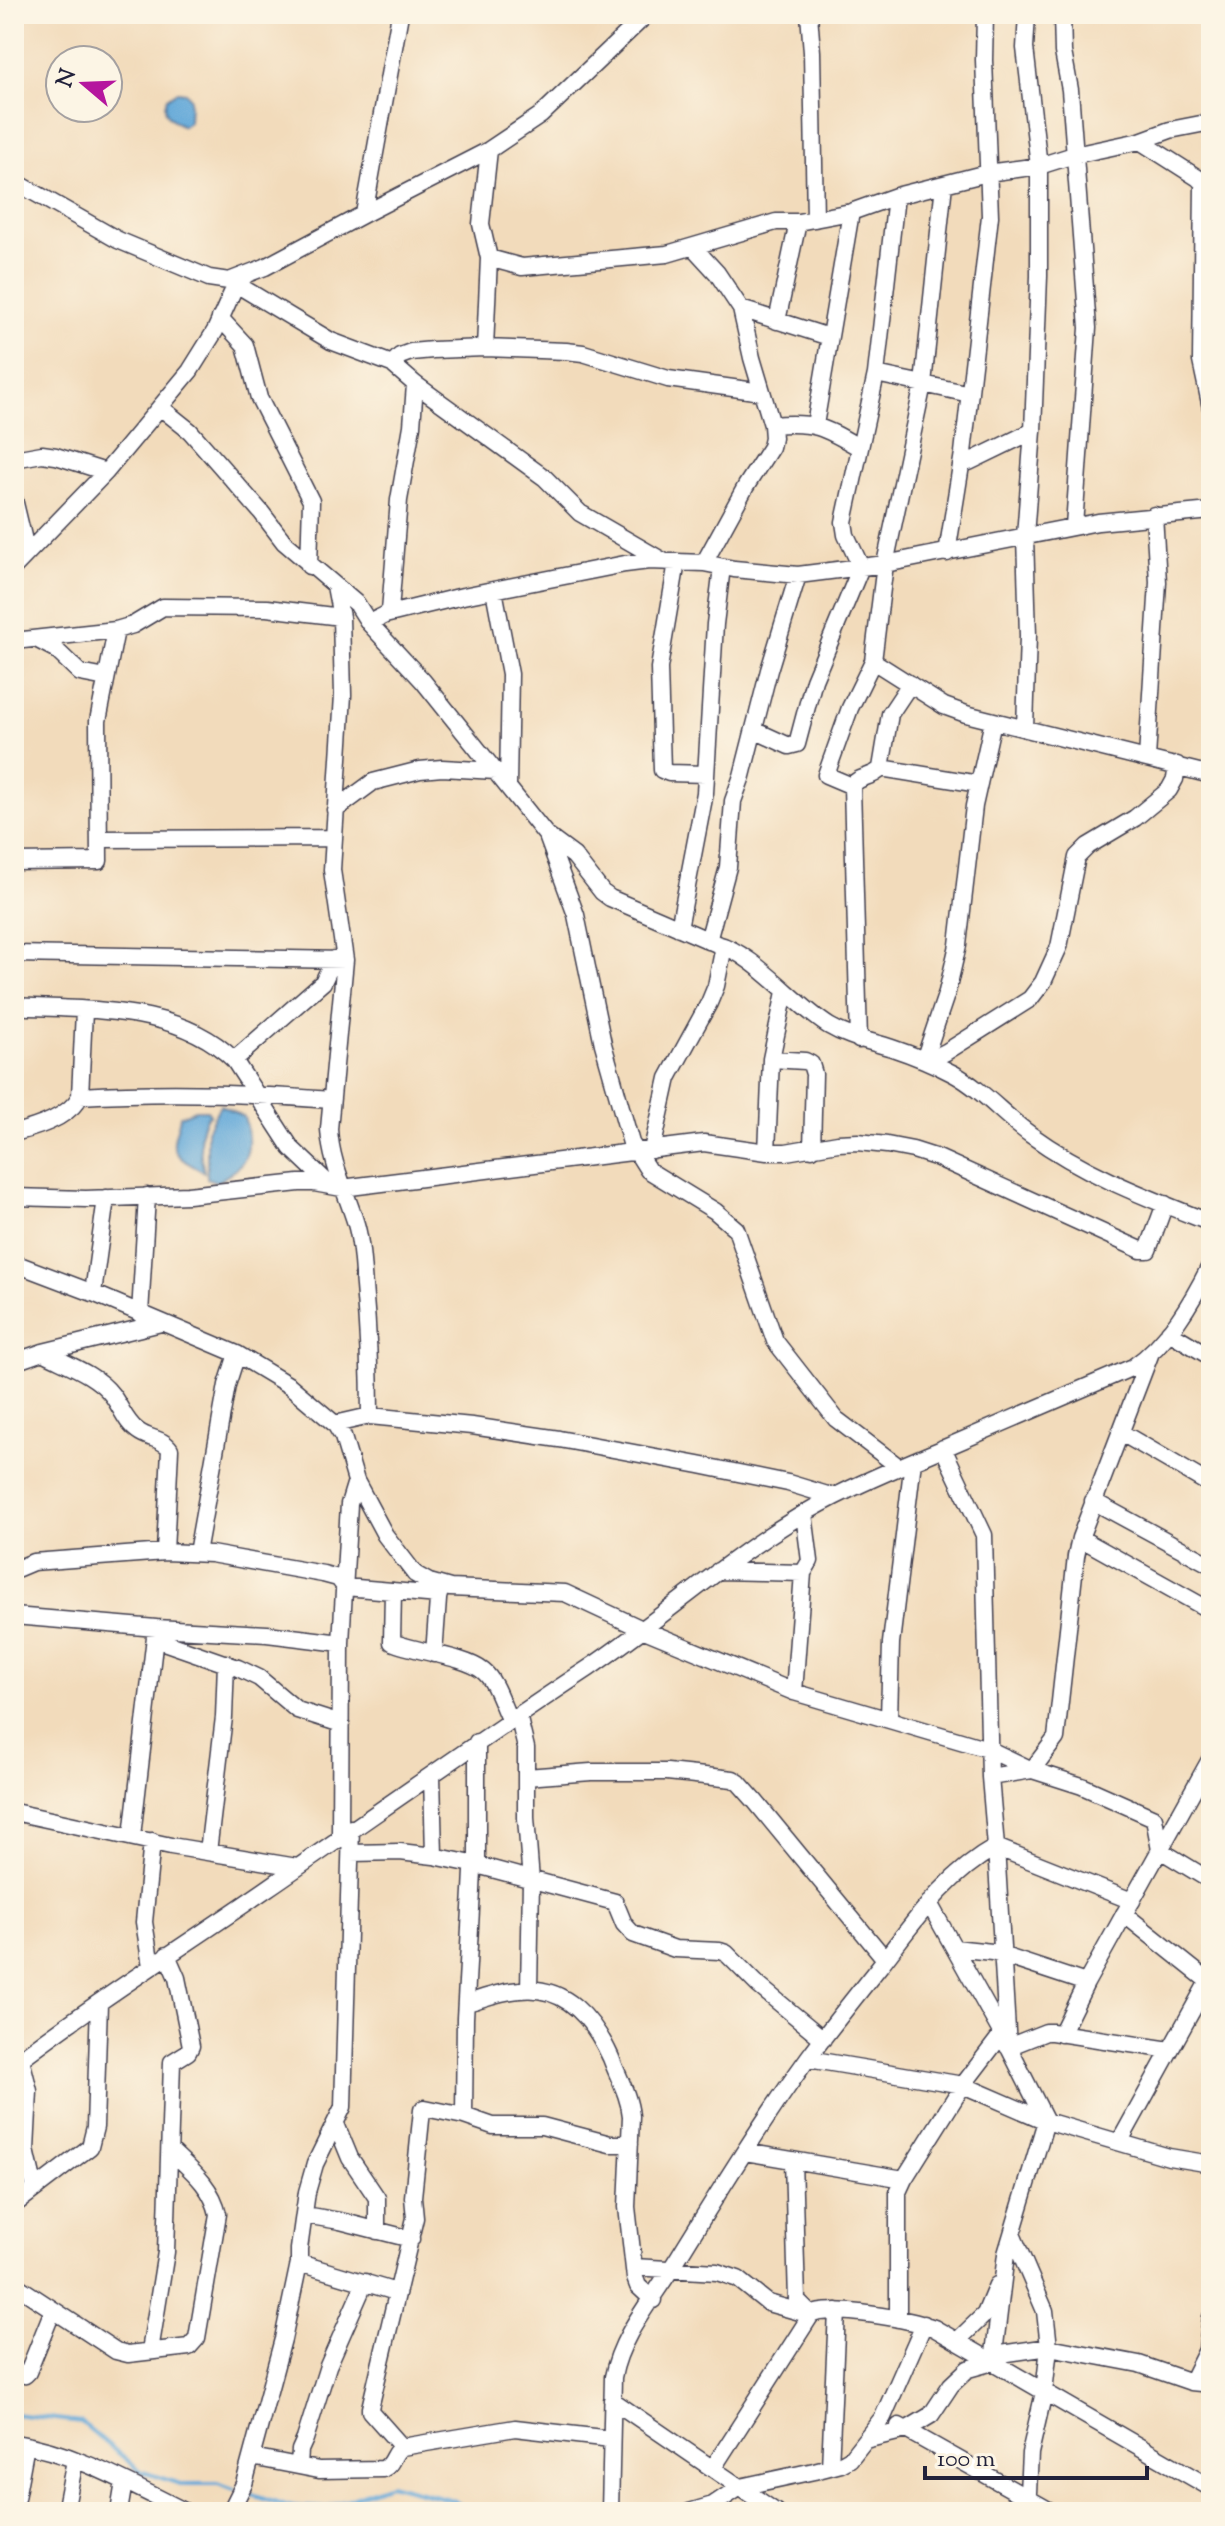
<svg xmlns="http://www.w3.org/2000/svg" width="1225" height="2526" viewBox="0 0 1225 2526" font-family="'Sorts Mill Goudy',serif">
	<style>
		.water { fill: #63a9d9; stroke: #42668a; stroke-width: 2 }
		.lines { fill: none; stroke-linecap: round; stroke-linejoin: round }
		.stream { stroke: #63a9d9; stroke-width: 4 }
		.street-casing { stroke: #413e4e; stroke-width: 19 }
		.street { stroke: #fff; stroke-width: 16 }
	</style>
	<rect width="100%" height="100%" fill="#fcf5e5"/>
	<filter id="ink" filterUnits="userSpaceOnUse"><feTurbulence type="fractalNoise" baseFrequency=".0125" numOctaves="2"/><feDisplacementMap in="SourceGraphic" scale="16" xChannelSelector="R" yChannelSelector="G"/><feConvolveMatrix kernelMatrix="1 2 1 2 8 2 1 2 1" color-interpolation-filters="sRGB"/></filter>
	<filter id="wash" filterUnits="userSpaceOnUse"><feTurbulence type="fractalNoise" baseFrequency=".006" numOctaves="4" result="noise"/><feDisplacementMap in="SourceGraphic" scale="32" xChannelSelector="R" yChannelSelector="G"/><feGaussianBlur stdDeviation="1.8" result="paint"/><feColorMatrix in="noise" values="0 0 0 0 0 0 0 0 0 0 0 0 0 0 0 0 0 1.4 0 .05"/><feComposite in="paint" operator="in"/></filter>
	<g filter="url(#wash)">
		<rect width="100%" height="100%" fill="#f2dbbb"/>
		<path class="water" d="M 178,91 L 185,92 L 190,98 L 189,122 L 183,126 C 170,119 161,114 167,98 Z
			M 220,1105 L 244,1117 C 254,1151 248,1164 217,1182 L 207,1178 L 207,1130 Z
			M 195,1110 L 207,1110 L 210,1114 C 196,1127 200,1155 204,1172 C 192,1165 171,1157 174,1141 C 175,1132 179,1125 180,1116 Z"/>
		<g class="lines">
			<path class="stream" d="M 14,2414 L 81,2422 L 140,2471 L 180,2484 L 218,2484 L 234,2490
				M 243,2492 L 285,2506 L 325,2508 L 389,2484 L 452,2500 L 474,2512"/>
		</g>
	</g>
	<g filter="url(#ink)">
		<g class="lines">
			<defs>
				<path id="street" d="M 809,14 L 812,52 L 815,219
					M 1062,14 L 1063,52 L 1070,90 L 1088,328 L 1074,526
					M 1140,141 L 1198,178 L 1203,183 L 1201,361 L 1211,408
					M 14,181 L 118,240 L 209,278 L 229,281 L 265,267 L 364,214 L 489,150 L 541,115 L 647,14
					M 364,214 L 400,14
					M 694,248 L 717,273 L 741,309 L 752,358 L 772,425 L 773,438 L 771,447 L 746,486 L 704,563
					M 489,258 L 522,267 L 667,254 L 776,222 L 798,222 L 851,212 L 896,196 L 944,184 L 987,173 L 1039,166 L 1074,155 L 1140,141 L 1170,130 L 1211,122
					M 236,284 L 331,341 L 392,364 L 415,384 L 545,478 L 580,513 L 663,561
					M 741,309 L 829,337
					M 220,318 L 245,345 L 259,398 L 311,501 L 309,566
					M 777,321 L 798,222
					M 485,348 L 489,258 L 481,224 L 489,150
					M 392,364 L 400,356 L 411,352 L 433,350 L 485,348 L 566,351 L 583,353 L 668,379 L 762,392
					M 876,374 L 970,394
					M 160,407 L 190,431 L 261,512 L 284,542 L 357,604 L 369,623 L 423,681 L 547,836 L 576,915 L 603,1044 L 631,1143 L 648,1170 L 715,1211 L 736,1229 L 775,1341 L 836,1419 L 899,1467
					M 772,425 C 814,421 824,427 860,448
					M 815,425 L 851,212
					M 963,453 L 969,462 L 1033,431
					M 14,459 L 42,454 L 56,456 L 106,472
					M 14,499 L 27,553
					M 947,553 L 963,453 L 990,216 L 984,60 L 985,14
					M 677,562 L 659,668 L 662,770 L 669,773 L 706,774
					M 14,567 L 106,472 L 190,371 L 215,331 L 236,284 L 244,277
					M 335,586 L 341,617 L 343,695 L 332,870 L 345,960 L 329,1129 C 331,1164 346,1191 356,1224 C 362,1244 362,1265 364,1286 C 368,1329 370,1372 370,1416
					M 494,590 L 510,674 L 508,786
					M 385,615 L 390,611 L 399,500 L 412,426 L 415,384
					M 369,623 L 385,615 L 463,596 L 625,564 L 649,561 L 704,563 L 734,569 L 798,575 L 885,564 L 1098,522 L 1211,511
					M 36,639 L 55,649 L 80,673 L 106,678
					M 14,641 L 116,630 L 133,625 L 163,607 L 267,608 L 341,617
					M 873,661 L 944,706 L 966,714 L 1211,775
					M 1025,728 L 1028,636 L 1025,536 L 1033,431 L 1039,276 L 1039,166 L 1025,48 L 1027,14
					M 754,730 L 789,746 L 797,744 L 814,680 L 861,567 L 846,535 L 844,522 L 876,374 L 896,196
					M 1147,758 L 1158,582 L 1154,515
					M 881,768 L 979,784
					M 852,786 L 826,775 L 850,708 L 873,661 L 885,564 L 923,384 L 944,184
					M 335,810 L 373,782 L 420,770 L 442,768 L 496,771
					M 547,836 L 574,856 L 602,892 L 610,898 L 717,944 C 752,952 795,1005 829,1026 C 849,1038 871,1041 892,1048 C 913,1055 935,1064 954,1074 C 983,1090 1004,1116 1031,1135 C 1086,1175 1148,1198 1211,1223
					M 99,839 L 334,838
					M 14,862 L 99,861 L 98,721 L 116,630
					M 679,928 L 705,793 L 715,624 L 722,567
					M 708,941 L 728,867 L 733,801 L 742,776 L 769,670 L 798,575
					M 14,954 L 345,960
					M 14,1006 C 87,1011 178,1004 234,1060 L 291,1148 L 330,1185
					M 859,1040 L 852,786 C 859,775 874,778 881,768 L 890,714 L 910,684
					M 925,1056 L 938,1056 L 946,1052 L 1030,999 L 1043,982 L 1059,947 L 1077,857 L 1088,846 L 1135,818 L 1169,790 L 1175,779 L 1177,765
					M 771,1059 L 805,1061 L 811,1064 L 814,1074 L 812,1149
					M 234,1060 L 323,982 L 334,959
					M 924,1060 L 947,992 L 958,945 L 974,806 L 993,721
					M 80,1096 C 164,1091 247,1093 331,1100
					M 14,1133 C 35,1128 70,1117 80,1096 L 84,1011
					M 652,1150 L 668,1078 L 709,1003 L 716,986 L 724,946
					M 767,1152 L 771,1059 L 785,992
					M 14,1197 L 86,1199 L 188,1195 L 299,1183 L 314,1183 L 342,1188 L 704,1143 L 767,1152 L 786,1152 L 838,1143 L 858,1142 L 887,1145 L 913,1150 L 938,1158 L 1141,1250 L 1148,1250 L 1165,1204
					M 14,1263 L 93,1293 L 237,1354 L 290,1386 L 335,1424 L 343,1437 L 356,1481 L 385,1535 L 415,1574 L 429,1582 L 450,1588 L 565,1593 L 642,1629 L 794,1692 L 988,1749 L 1032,1770 L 1082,1786 L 1154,1818 L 1160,1850 L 1211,1881
					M 93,1293 L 106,1198
					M 140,1314 L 147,1196
					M 1169,1332 L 1211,1357
					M 43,1352 C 66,1364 96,1374 112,1395 C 121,1407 126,1423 138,1431 C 148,1439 163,1438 170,1449 L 165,1552
					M 14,1362 L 43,1352 L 161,1323
					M 335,1424 L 370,1416 L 472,1426 L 559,1439 L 699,1465 L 788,1483 L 834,1497
					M 1120,1432 L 1211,1485
					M 943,1448 L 984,1535 L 990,1777
					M 1093,1501 L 1211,1565
					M 1080,1538 L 1211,1611
					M 197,1553 L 227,1385 L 237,1354
					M 14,1570 L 33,1562 L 165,1552 L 211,1554 L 323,1574 L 338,1578 L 345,1587 L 439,1595
					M 718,1571 L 803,1573
					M 393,1591 L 392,1642 C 416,1652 464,1656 483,1671 C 496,1681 502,1706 510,1721
					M 14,1616 L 156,1628 L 267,1634 L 341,1643
					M 155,1639 L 238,1668 L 259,1678 L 297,1710 L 341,1724
					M 434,1654 L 439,1586
					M 794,1692 L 803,1573 L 810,1561 L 804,1514
					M 518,1715 L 526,1748 L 526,1818 L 531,1881 L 529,1989
					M 889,1719 L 891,1643 L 913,1461
					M 432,1775 L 434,1856
					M 526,1777 L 591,1772 L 667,1772 L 733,1779 L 739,1783 L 755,1801 L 885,1959
					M 14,1812 L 171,1846 L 297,1867
					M 132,1836 L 156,1628
					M 340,1836 L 341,1643 L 349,1504 L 356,1481
					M 208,1852 L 224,1717 L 226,1663
					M 351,1853 L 400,1852 L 434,1856 L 477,1865 L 615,1902 L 624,1924 L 633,1934 L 675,1949 L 720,1951 L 726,1953 L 759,1986 L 823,2039
					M 1132,1901 L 996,1847 L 1008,2047 L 1046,2032 L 1052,2032 L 1170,2050
					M 929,1903 L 1002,2034 L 1046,2121 L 1006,2254 L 993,2362
					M 1124,1914 L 1208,1981
					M 954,1948 L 992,1952 L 1086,1983
					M 151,1966 L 144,1922 L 152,1841
					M 467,2003 C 484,1998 502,1991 520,1990 C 566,1985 594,2020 611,2058 C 618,2077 629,2095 631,2116 L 627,2207 L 635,2278 L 638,2286 L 653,2300
					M 1061,2034 L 1086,1983 L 1211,1758
					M 21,2059 L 29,2091 L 26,2150 L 35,2189
					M 808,2059 L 963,2085 L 1046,2121 L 1169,2157 L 1211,2164
					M 14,2064 C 95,2002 181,1948 265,1890 C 373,1816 480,1740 589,1668 C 673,1611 742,1544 834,1497 C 871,1478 911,1462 949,1446 C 1011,1419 1072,1393 1133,1367 C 1169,1342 1192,1302 1211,1264
					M 464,2116 L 465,2018 L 472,1891 L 473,1871 L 477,1865 L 477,1742
					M 336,2124 L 350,2158 L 377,2198 L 377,2231
					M 1120,2141 L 1211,1976
					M 745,2152 L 904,2179
					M 793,2160 L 797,2301 L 811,2315
					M 14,2205 L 90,2147 L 95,2127 L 99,2003
					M 305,2215 L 340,2221 L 411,2239
					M 1012,2234 L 1045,2311 L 1049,2347 L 1044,2392 L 1030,2453 L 1027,2512
					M 299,2263 L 396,2292
					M 634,2267 L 717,2272 L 738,2279 L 768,2303 L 811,2315
					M 14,2284 L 116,2351 L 128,2354 L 189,2347 L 197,2338 L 218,2214 C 212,2186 191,2170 170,2150
					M 898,2319 L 898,2192 L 904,2179 L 963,2085 L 1002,2034
					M 957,2341 L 985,2314 L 997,2285
					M 150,2351 L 166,2252 L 172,2062 L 188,2052 L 191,2046 L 177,1978 L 167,1955
					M 14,2370 L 25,2375 L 28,2372 L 53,2310
					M 1191,2382 L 1207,2350 L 1211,2317
					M 612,2400 L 776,2512
					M 899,2426 L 1052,2512
					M 865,2440 L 906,2430 L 931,2415 L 951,2385 L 968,2369 L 993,2362 L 1001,2354 L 1049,2347 L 1139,2364 L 1191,2382 L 1211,2384
					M 14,2443 C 75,2452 131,2485 186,2512
					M 402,2447 L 370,2411 L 370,2408 L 415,2218 L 413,2197 L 422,2110 L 425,2108 L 464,2116 L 493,2126 L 542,2126 L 610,2144 L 630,2144
					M 252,2457 L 319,2470 L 383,2469 C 394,2464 392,2452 402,2447 L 515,2428 L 611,2439
					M 299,2466 L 300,2450 L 305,2439 L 328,2366 L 365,2282
					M 830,2467 L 837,2311
					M 713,2468 L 811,2315 C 829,2304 912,2320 934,2328 L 1211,2488
					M 14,2509 L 26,2445
					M 65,2512 L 75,2460
					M 119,2512 L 124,2482
					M 230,2512 L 244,2484 L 283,2339 L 299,2263 L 299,2249 L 307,2192 L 315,2164 L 343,2107 L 351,1828
					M 610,2512 L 613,2377 C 621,2334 653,2299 676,2261 C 718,2193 761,2123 808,2058 C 831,2027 855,1997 879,1967 C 915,1921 944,1876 996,1847 L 990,1777 L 1032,1770 L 1056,1738 L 1076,1556 L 1080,1538 L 1150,1355
					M 689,2512 L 713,2505 L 740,2487 L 814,2471 L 841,2464 L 850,2459 L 883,2417 L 924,2324"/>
			</defs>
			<use href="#street" class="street-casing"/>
			<use href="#street" class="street"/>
		</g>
	</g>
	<rect width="1225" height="2526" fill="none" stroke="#fcf5e5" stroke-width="48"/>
	<g transform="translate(84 84) rotate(289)"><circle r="38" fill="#fcf5e5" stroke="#a5a1a1" stroke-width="2"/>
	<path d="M0-6L14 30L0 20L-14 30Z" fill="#b5179e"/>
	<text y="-12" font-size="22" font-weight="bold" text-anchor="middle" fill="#22223b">N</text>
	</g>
	<path d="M925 2466v12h222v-12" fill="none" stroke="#22223b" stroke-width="4"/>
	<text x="937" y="2466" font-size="24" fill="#22223b" stroke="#fcf5e5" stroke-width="6" paint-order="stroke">100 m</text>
</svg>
